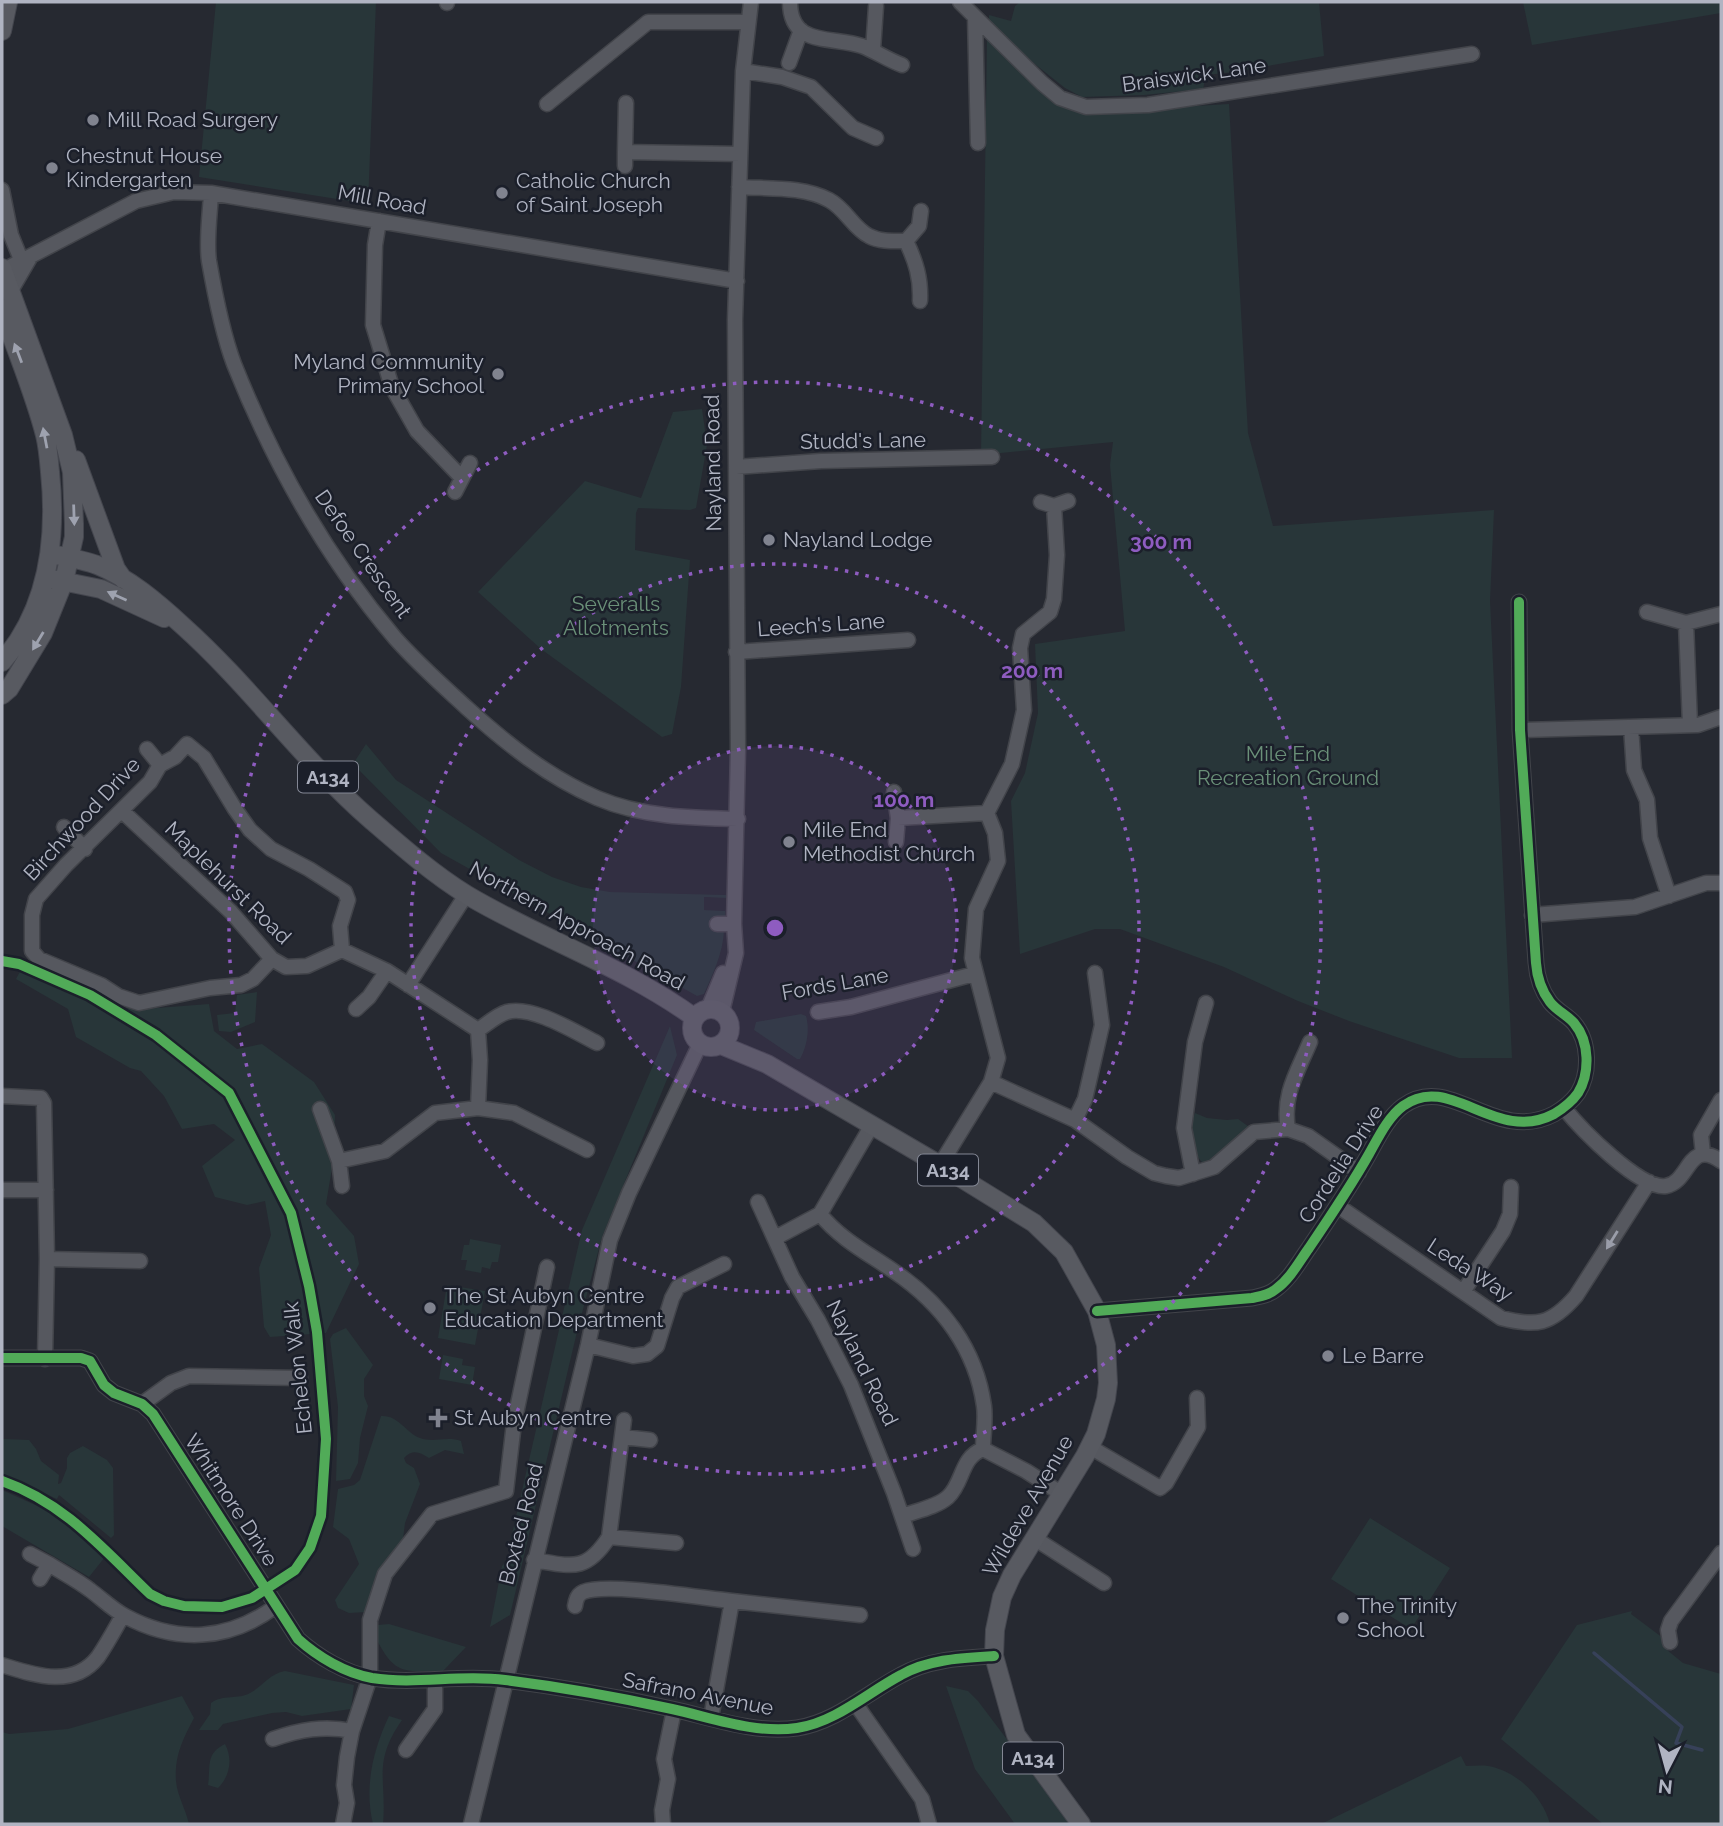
<svg xmlns="http://www.w3.org/2000/svg" width="1723" height="1826" viewBox="0 0 1723 1826" font-family="Raleway,sans-serif">
	<style>
		.green { fill: #283639 }
		.lines { fill: none; stroke-linecap: round; stroke-linejoin: round }
		.stream { stroke: #374159; stroke-width: 3.5 }
		.minor-casing { stroke: #42444a; stroke-width: 17 }
		.major-casing { stroke: #44464e; stroke-width: 20 }
		.minor { stroke: #56585f; stroke-width: 14 }
		.major { stroke: #585a61; stroke-width: 18 }
		.cycleway-casing { stroke: #1b1f2a; stroke-width: 15 }
		.cycleway { stroke: #51ab58; stroke-width: 10 }
		.oneway { fill: #9ea2af }
		.oneway2 { fill: #9a9da9 }
		.ring { fill: none; stroke: #8e5cc0; stroke-width: 3.5; stroke-dasharray: 3.5 7 }
		.poi-dot { fill: #80838f; stroke: #1b1f2a; stroke-width: 2.5 }
		.labels { text-anchor: middle; stroke-width: 5; stroke-linejoin: round; paint-order: stroke }
		.shield { fill: #1b1f2a; stroke: #838794; stroke-width: 2 }
		.shield-label { font-size: 19px; font-weight: bold; fill: #b0b4c2 }
		.street-label { font-size: 21px; fill: #b0b4c2; stroke: #1b1f2a }
		.poi-label { font-size: 21px; fill: #b0b4c2; stroke: #1b1f2a; text-anchor: start }
		.park-label { font-size: 21px; fill: #6a9078; stroke: #1b1f2a }
		.centre { fill: #8e5cc0; stroke: #1b1f2a; stroke-width: 3.5 }
		.ring-label { font-size: 21px; text-anchor: middle; font-weight: bold; fill: #8e5cc0; stroke: #1b1f2a; stroke-width: 5; stroke-linejoin: round; paint-order: stroke }
	</style>
	<rect width="100%" height="100%" fill="#262931"/>
	<path class="green" d="M 216,2 L 376,2 L 368,204 L 199,177 Z
		M 1020,2 L 1319,2 L 1324,56 L 1234,72 L 1206,75 L 1203,89 L 1144,95 L 1082,97 L 1065,88 L 1036,65 L 989,23 L 989,15 L 1011,21 L 1015,6 Z
		M 1523,2 L 1721,2 L 1721,13 L 1532,45 Z
		M 987,39 L 1044,93 L 1145,109 L 1229,104 L 1248,433 L 1273,526 L 1494,510 L 1490,601 L 1512,1058 L 1459,1058 L 1349,1021 L 1298,1001 L 1224,967 L 1120,929 L 1095,929 L 1020,954 L 1011,801 L 1025,773 L 1038,713 L 1035,644 L 1125,631 L 1110,465 L 1113,442 L 981,455 Z
		M 702,409 L 707,445 L 696,508 L 690,510 L 638,508 L 636,513 L 635,550 L 690,560 L 681,687 L 672,734 L 662,737 L 541,649 L 478,592 L 585,481 L 641,498 L 673,412 Z
		M 366,744 L 396,780 L 519,860 L 552,877 L 581,887 L 610,892 L 726,895 L 726,898 L 704,897 L 704,910 L 725,911 L 725,917 L 711,920 L 711,926 L 724,931 C 723,953 713,974 704,994 L 697,996 L 441,853 L 353,764 Z
		M 25,962 L 121,1008 L 144,1009 L 209,1004 L 214,1031 L 237,1049 L 262,1044 L 314,1082 L 335,1115 L 333,1162 L 326,1204 L 354,1236 L 359,1264 L 326,1333 L 270,1337 L 264,1327 L 259,1268 L 271,1235 L 265,1201 L 247,1205 L 215,1197 L 202,1166 L 235,1140 L 214,1124 L 182,1129 L 164,1096 L 141,1071 L 130,1068 L 76,1037 L 68,1009 L 16,979 Z
		M 257,992 L 255,1022 L 231,1032 L 219,1031 L 217,1015 L 235,1013 L 237,995 Z
		M 801,1014 L 806,1016 C 810,1029 807,1047 800,1059 L 797,1059 L 754,1030 L 756,1022 Z
		M 670,1026 L 677,1055 L 602,1237 L 576,1336 L 510,1615 L 490,1627 L 502,1566 L 511,1557 L 509,1547 L 582,1230 Z
		M 1195,1113 L 1207,1118 L 1227,1120 L 1238,1119 L 1252,1129 L 1214,1159 L 1203,1163 C 1191,1152 1189,1127 1195,1113 Z
		M 470,1239 L 501,1245 L 498,1262 L 492,1262 L 490,1269 L 482,1267 L 481,1273 L 465,1270 L 467,1260 L 461,1260 L 464,1245 L 469,1245 Z
		M 447,1285 L 485,1291 L 475,1345 L 438,1338 Z
		M 346,1328 L 373,1365 L 364,1379 L 364,1396 L 368,1406 L 360,1438 L 358,1463 L 350,1479 L 336,1481 L 338,1407 L 330,1339 L 333,1334 Z
		M 443,1355 L 463,1359 L 462,1365 L 475,1367 L 472,1385 L 439,1379 Z
		M 381,1416 C 399,1415 406,1433 420,1438 C 433,1443 447,1436 461,1441 L 464,1454 L 445,1450 L 429,1458 C 419,1452 413,1449 404,1458 L 406,1463 L 414,1468 L 420,1484 L 405,1523 L 403,1539 L 385,1563 L 366,1612 L 349,1613 L 338,1608 L 335,1600 L 359,1564 L 349,1539 L 333,1527 L 338,1489 L 354,1485 L 360,1480 Z
		M 2,1439 L 29,1440 L 36,1449 L 41,1461 L 59,1475 L 58,1484 L 61,1483 L 67,1468 L 67,1458 L 70,1453 L 83,1446 L 107,1460 L 113,1468 L 114,1535 L 111,1538 L 59,1495 L 57,1499 L 2,1474 Z
		M 2,1490 L 53,1513 L 105,1557 L 89,1577 L 2,1526 Z
		M 1370,1518 L 1450,1568 L 1411,1629 L 1331,1579 Z
		M 1632,1611 L 1631,1614 L 1663,1638 L 1667,1650 L 1683,1663 L 1721,1674 L 1721,1824 L 1603,1824 L 1501,1739 L 1577,1625 Z
		M 389,1624 L 466,1647 L 443,1671 C 403,1672 394,1675 375,1636 L 378,1625 Z
		M 285,1671 L 354,1685 L 351,1709 L 302,1716 L 286,1712 L 272,1713 L 223,1724 L 218,1730 L 199,1730 L 210,1714 L 211,1703 C 223,1694 238,1700 250,1693 C 263,1686 269,1674 285,1671 Z
		M 946,1686 L 968,1691 L 978,1701 L 1071,1824 L 1015,1824 L 975,1769 Z
		M 182,1696 L 194,1718 C 183,1739 174,1756 176,1781 C 177,1795 186,1810 189,1824 L 2,1824 L 2,1732 L 9,1734 L 68,1729 Z
		M 389,1716 L 402,1720 C 372,1763 387,1779 383,1824 L 373,1824 C 364,1787 373,1750 389,1716 Z
		M 225,1744 C 233,1759 230,1776 218,1788 L 208,1785 C 211,1766 205,1754 225,1744 Z
		M 1461,1756 L 1466,1766 C 1473,1766 1481,1765 1488,1766 C 1517,1771 1543,1797 1550,1824 L 1321,1824 Z"/>
	<g class="lines">
		<path class="stream" d="M 1594,1653 L 1682,1727 L 1676,1743 L 1702,1750"/>
		<defs>
			<path id="minor" d="M 790,2 C 790,47 832,36 862,46 C 875,51 888,60 902,65
				M 960,2 L 1042,83 L 1060,98 L 1086,107 L 1148,105 L 1472,54
				M 447,3 L 447,2
				M 975,17 L 978,143
				M 873,50 L 876,6
				M 789,63 L 801,30
				M 743,71 L 782,77 L 811,87 L 853,128 L 876,138
				M 626,103 L 625,152 L 740,154
				M 547,104 L 648,22 L 747,22
				M 625,166 L 625,152
				M 739,187 C 768,189 803,186 829,200 C 846,209 853,228 869,236 C 880,242 894,241 906,241 L 919,226 L 921,211
				M 2,190 L 11,235 L 22,262
				M 211,193 C 210,215 206,240 209,261 C 215,295 222,332 234,364 C 273,462 327,558 395,638 C 417,663 442,685 467,708 C 507,744 548,777 597,798 C 642,817 690,818 738,819
				M 379,221 L 375,245 L 373,325 L 392,387 L 417,431 L 462,478
				M 906,241 C 916,262 921,278 920,301
				M 2,271 L 136,201 L 174,192 L 211,193 L 737,281
				M 2,296 L 10,292 L 31,256
				M 736,467 L 821,461 L 992,457
				M 455,492 L 470,463
				M 1041,502 L 1054,506 L 1068,501
				M 1647,612 L 1686,623 L 1721,614
				M 1686,623 L 1690,725
				M 736,652 L 908,640
				M 1631,727 L 1634,770 L 1647,800 L 1650,838 L 1669,896
				M 1520,730 L 1698,725 L 1721,717
				M 147,749 L 160,765
				M 894,792 L 898,818 L 896,842
				M 122,811 L 231,912 L 272,959 L 286,967 L 307,966 L 342,950 L 387,971 L 478,1030 L 480,1060 L 478,1108
				M 898,818 L 987,813
				M 64,827 L 85,849
				M 1532,915 L 1635,907 L 1706,883 L 1721,883
				M 717,924 L 734,924
				M 272,959 L 253,979 L 241,985 L 210,988 L 139,1003 L 118,996 L 101,985 L 39,959 L 32,951 L 32,915 L 36,899 L 66,865 L 150,782 L 160,765 L 175,757 L 187,744 L 204,758 L 235,809 L 250,830 L 271,849 L 309,869 L 345,892 L 348,900 L 340,926 L 342,950
				M 408,985 L 466,895
				M 356,1009 L 369,997 L 387,971
				M 708,1009 L 723,973
				M 722,1012 L 736,953 L 734,924 L 738,749 L 735,320 L 743,71 L 751,2
				M 818,1012 L 851,1007 L 974,974
				M 478,1030 C 487,1024 497,1015 507,1012 C 532,1005 575,1032 597,1043
				M 991,1082 L 1075,1120 L 1127,1157 L 1154,1173 L 1166,1176 L 1179,1178 L 1214,1167 L 1254,1132 L 1288,1129 L 1308,1136 L 1359,1172
				M 2,1096 L 41,1098 L 44,1103 L 47,1259 L 45,1359
				M 1564,1108 C 1580,1128 1640,1190 1666,1186 C 1690,1182 1688,1138 1721,1161
				M 320,1109 L 339,1161 L 342,1186
				M 1075,1120 L 1085,1099 L 1102,1025 L 1095,973
				M 1288,1129 C 1282,1095 1297,1073 1310,1042
				M 1703,1154 L 1701,1135 L 1721,1100
				M 339,1161 L 385,1151 L 435,1113 L 478,1108 L 514,1113 L 587,1150
				M 940,1165 L 991,1082 L 998,1058 L 972,958 L 976,909 L 998,861 L 995,833 L 987,813 L 1012,764 L 1024,710 L 1020,648 L 1023,634 L 1050,612 L 1054,599 L 1057,555 L 1054,506
				M 1193,1174 L 1184,1128 L 1195,1042 L 1206,1003
				M 2,1190 L 46,1190
				M 758,1202 L 792,1277 L 818,1320 L 851,1385 L 894,1493 L 913,1549
				M 1338,1206 L 1501,1318 C 1536,1327 1551,1325 1576,1296 L 1649,1182
				M 820,1214 C 840,1239 869,1254 895,1272 C 942,1304 976,1349 984,1406 C 986,1420 983,1435 983,1449
				M 775,1238 L 820,1214 L 872,1125
				M 47,1259 L 140,1261
				M 1463,1292 L 1503,1231 L 1510,1214 L 1511,1187
				M 1097,1311 L 1252,1298 C 1261,1296 1269,1295 1276,1289 C 1290,1279 1299,1262 1309,1248 C 1330,1217 1351,1186 1369,1154 C 1378,1138 1388,1117 1403,1106 C 1450,1071 1495,1145 1554,1114 C 1564,1108 1571,1103 1578,1093 C 1590,1073 1590,1042 1574,1023 C 1567,1015 1557,1011 1550,1002 C 1541,990 1537,977 1536,963 L 1520,730 L 1519,602
				M 588,1345 L 633,1356 L 647,1354 L 657,1346 L 672,1298 L 678,1287 L 724,1264
				M 2,1358 L 81,1358 L 90,1361 L 104,1385 L 114,1393 L 142,1404 L 153,1414 L 298,1639 C 318,1657 345,1673 372,1678 C 417,1685 460,1674 505,1680 C 561,1687 617,1697 672,1709 C 713,1718 755,1734 797,1728 C 836,1722 867,1693 901,1675 C 929,1659 962,1658 994,1656
				M 142,1404 L 171,1383 L 189,1376 L 300,1378
				M 623,1437 L 650,1440
				M 1090,1447 L 1160,1488 L 1166,1483 L 1198,1427 L 1197,1398
				M 902,1516 C 916,1511 937,1507 948,1497 C 964,1482 960,1458 983,1449 L 1026,1471 L 1062,1494
				M 609,1537 L 676,1543
				M 1034,1538 L 1104,1583
				M 30,1554 L 49,1564
				M 534,1560 C 571,1566 586,1573 609,1537 L 624,1420
				M 40,1579 L 49,1564 C 63,1573 77,1580 90,1590 C 101,1598 112,1609 125,1616 C 177,1644 229,1641 276,1606
				M 575,1606 C 576,1600 577,1595 583,1592 C 607,1582 702,1598 732,1601
				M 1670,1642 L 1668,1630 L 1671,1621 L 1721,1553
				M 2,1665 C 34,1675 73,1689 98,1657 C 107,1644 115,1629 123,1615
				M 855,1703 L 922,1799 L 929,1824
				M 711,1718 L 732,1601 L 860,1615
				M 273,1739 C 299,1730 324,1725 352,1731
				M 406,1750 L 435,1709 L 435,1680
				M 343,1824 L 347,1803 L 344,1785 L 347,1757 L 352,1731 L 370,1677 L 370,1620 L 385,1574 L 432,1514 L 506,1491 L 514,1423 L 547,1267
				M 471,1824 L 588,1345 L 610,1240 L 629,1193 L 700,1044
				M 663,1824 L 662,1810 L 668,1779 L 664,1759 L 674,1710"/>
			<path id="major" d="M 2,31 L 8,2
				M 2,268 L 63,435 L 72,472 L 74,524 L 74,537 L 64,581 L 43,633 L 9,689 L 2,695
				M 2,309 C 16,351 34,392 45,435 C 48,447 49,460 50,472 C 57,540 48,609 2,662
				M 76,460 L 116,569 L 123,579
				M 51,554 C 66,557 83,560 97,565 C 129,578 158,603 183,626 C 250,686 303,761 371,820 C 401,846 433,874 467,895 C 541,939 625,967 695,1018
				M 52,579 L 101,589 L 164,618
				M692 1028a19 19 0 1 1 38 0a19 19 0 1 1-38 0Z
				M 721,1045 L 767,1064 L 940,1165 L 1034,1223 L 1064,1252 L 1097,1311 L 1106,1345 L 1108,1383 L 1106,1399 L 1096,1434 L 1085,1456 L 1012,1575 L 1002,1597 L 995,1630 L 994,1656 L 1016,1735 L 1081,1824"/>
		</defs>
		<use href="#minor" class="minor-casing"/>
		<use href="#major" class="major-casing"/>
		<use href="#minor" class="minor"/>
		<use href="#major" class="major"/>
		<defs>
			<path id="cycleway" d="M 2,961 L 19,964 L 90,995 L 156,1035 L 229,1093 L 291,1213 L 309,1286 L 317,1332 L 326,1439 L 321,1516 L 310,1548 L 295,1570 L 252,1598 L 222,1607 L 184,1606 L 164,1601 L 150,1594 C 103,1549 65,1503 2,1481
				M 1097,1311 L 1252,1298 C 1261,1296 1269,1295 1276,1289 C 1290,1279 1299,1262 1309,1248 C 1330,1217 1351,1186 1369,1154 C 1378,1138 1388,1117 1403,1106 C 1450,1071 1495,1145 1554,1114 C 1564,1108 1571,1103 1578,1093 C 1590,1073 1590,1042 1574,1023 C 1567,1015 1557,1011 1550,1002 C 1541,990 1537,977 1536,963 L 1520,730 L 1519,602
				M 2,1358 L 81,1358 L 90,1361 L 104,1385 L 114,1393 L 142,1404 L 153,1414 L 298,1639 C 318,1657 345,1673 372,1678 C 417,1685 460,1674 505,1680 C 561,1687 617,1697 672,1709 C 713,1718 755,1734 797,1728 C 836,1722 867,1693 901,1675 C 929,1659 962,1658 994,1656"/>
		</defs>
		<use href="#cycleway" class="cycleway-casing"/>
		<use href="#cycleway" class="cycleway"/>
	</g>
	<defs><path id="oneway-solid" d="M-6-.8H1V-3.2L6.5 0L1 3.2V.8H-6Z" transform="scale(1.75)"/></defs>
	<g class="oneway">
		<use href="#oneway-solid" transform="translate(18 353) rotate(-111)"/>
		<use href="#oneway-solid" transform="translate(45 438) rotate(-101)"/>
		<use href="#oneway-solid" transform="translate(74 515) rotate(88)"/>
		<use href="#oneway-solid" transform="translate(117 596) rotate(-156)"/>
		<use href="#oneway-solid" transform="translate(38 641) rotate(121)"/>
	</g>
	<use class="oneway2" href="#oneway-solid" transform="translate(1612 1240) rotate(122)"/>
	<circle cx="775" cy="928" r="182" fill="#8e5cc0" fill-opacity=".12"/>
	<g class="ring">
		<circle cx="775" cy="928" r="182"/>
		<circle cx="775" cy="928" r="364"/>
		<circle cx="775" cy="928" r="546"/>
	</g>
	<g class="poi-dot">
		<circle cx="93" cy="120" r="7"/>
		<circle cx="52" cy="168" r="7"/>
		<circle cx="502" cy="193" r="7"/>
		<circle cx="498" cy="374" r="7"/>
		<circle cx="769" cy="540" r="7"/>
		<circle cx="789" cy="842" r="7"/>
		<circle cx="430" cy="1308" r="7"/>
		<circle cx="1328" cy="1356" r="7"/>
		<path d="M434.5 1407.5h7v7h7v7h-7v7h-7v-7h-7v-7h7z"/>
		<circle cx="1343" cy="1618" r="7"/>
	</g>
	<g class="labels">
		<g class="shield">
			<rect x="298" y="761.5" width="60" height="31" rx="5"/>
			<rect x="918" y="1154.5" width="60" height="31" rx="5"/>
			<rect x="1003" y="1742.5" width="60" height="31" rx="5"/>
		</g>
		<g class="shield-label">
			<text x="328" y="784">A134</text>
			<text x="948" y="1177">A134</text>
			<text x="1033" y="1765">A134</text>
		</g>
		<g class="street-label">
			<text transform="translate(1194 75) rotate(-8)" y="7">Braiswick Lane</text>
			<text transform="translate(382 200) rotate(10)" y="7">Mill Road</text>
			<text transform="translate(863 441) rotate(-1)" y="7">Studd's Lane</text>
			<text transform="translate(713 463) rotate(-91)" y="7">Nayland Road</text>
			<text transform="translate(363 554) rotate(55)" y="7">Defoe Crescent</text>
			<text transform="translate(821 625) rotate(-4)" y="7">Leech's Lane</text>
			<text transform="translate(82 819) rotate(-47)" y="7">Birchwood Drive</text>
			<text transform="translate(228 883) rotate(44)" y="7">Maplehurst Road</text>
			<text transform="translate(577 926) rotate(29)" y="7">Northern Approach Road</text>
			<text transform="translate(835 984) rotate(-10)" y="7">Fords Lane</text>
			<text transform="translate(1341 1164) rotate(-57)" y="7">Cordelia Drive</text>
			<text transform="translate(1470 1270) rotate(33)" y="7">Leda Way</text>
			<text transform="translate(862 1363) rotate(64)" y="7">Nayland Road</text>
			<text transform="translate(298 1368) rotate(-96)" y="7">Echelon Walk</text>
			<text transform="translate(231 1500) rotate(57)" y="7">Whitmore Drive</text>
			<text transform="translate(1028 1506) rotate(-60)" y="7">Wildeve Avenue</text>
			<text transform="translate(521 1524) rotate(-76)" y="7">Boxted Road</text>
			<text transform="translate(698 1694) rotate(11)" y="7">Safrano Avenue</text>
		</g>
		<g class="poi-label">
			<text x="107" y="127">Mill Road Surgery</text>
			<text x="66" y="163">Chestnut House<tspan x="66" dy="24">Kindergarten</tspan></text>
			<text x="516" y="188">Catholic Church<tspan x="516" dy="24">of Saint Joseph</tspan></text>
			<text x="484" y="369" text-anchor="end">Myland Community<tspan x="484" dy="24">Primary School</tspan></text>
			<text x="783" y="547">Nayland Lodge</text>
			<text x="803" y="837">Mile End<tspan x="803" dy="24">Methodist Church</tspan></text>
			<text x="444" y="1303">The St Aubyn Centre<tspan x="444" dy="24">Education Department</tspan></text>
			<text x="1342" y="1363">Le Barre</text>
			<text x="454" y="1425">St Aubyn Centre</text>
			<text x="1357" y="1613">The Trinity<tspan x="1357" dy="24">School</tspan></text>
		</g>
		<g class="park-label">
			<text x="616" y="611">Severalls<tspan x="616" dy="24">Allotments</tspan></text>
			<text x="1288" y="761">Mile End<tspan x="1288" dy="24">Recreation Ground</tspan></text>
		</g>
	</g>
	<circle cx="775" cy="928" r="10" class="centre"/>
	<g class="ring-label">
		<text x="1161" y="549">300 m</text>
		<text x="1032" y="678">200 m</text>
		<text x="904" y="807">100 m</text>
	</g>
	<rect width="1723" height="1826" fill="none" stroke="#b0b4c2" stroke-width="7"/>
	<g transform="translate(1667 1770) rotate(186)" stroke="#1b1f2a" stroke-width="5" paint-order="stroke">
	<path d="M0-5L12 26L0 18L-12 26Z" fill="#b0b4c2"/>
	<text y="-10" font-size="19" font-weight="bold" text-anchor="middle" fill="#b0b4c2">N</text>
	</g>
</svg>
